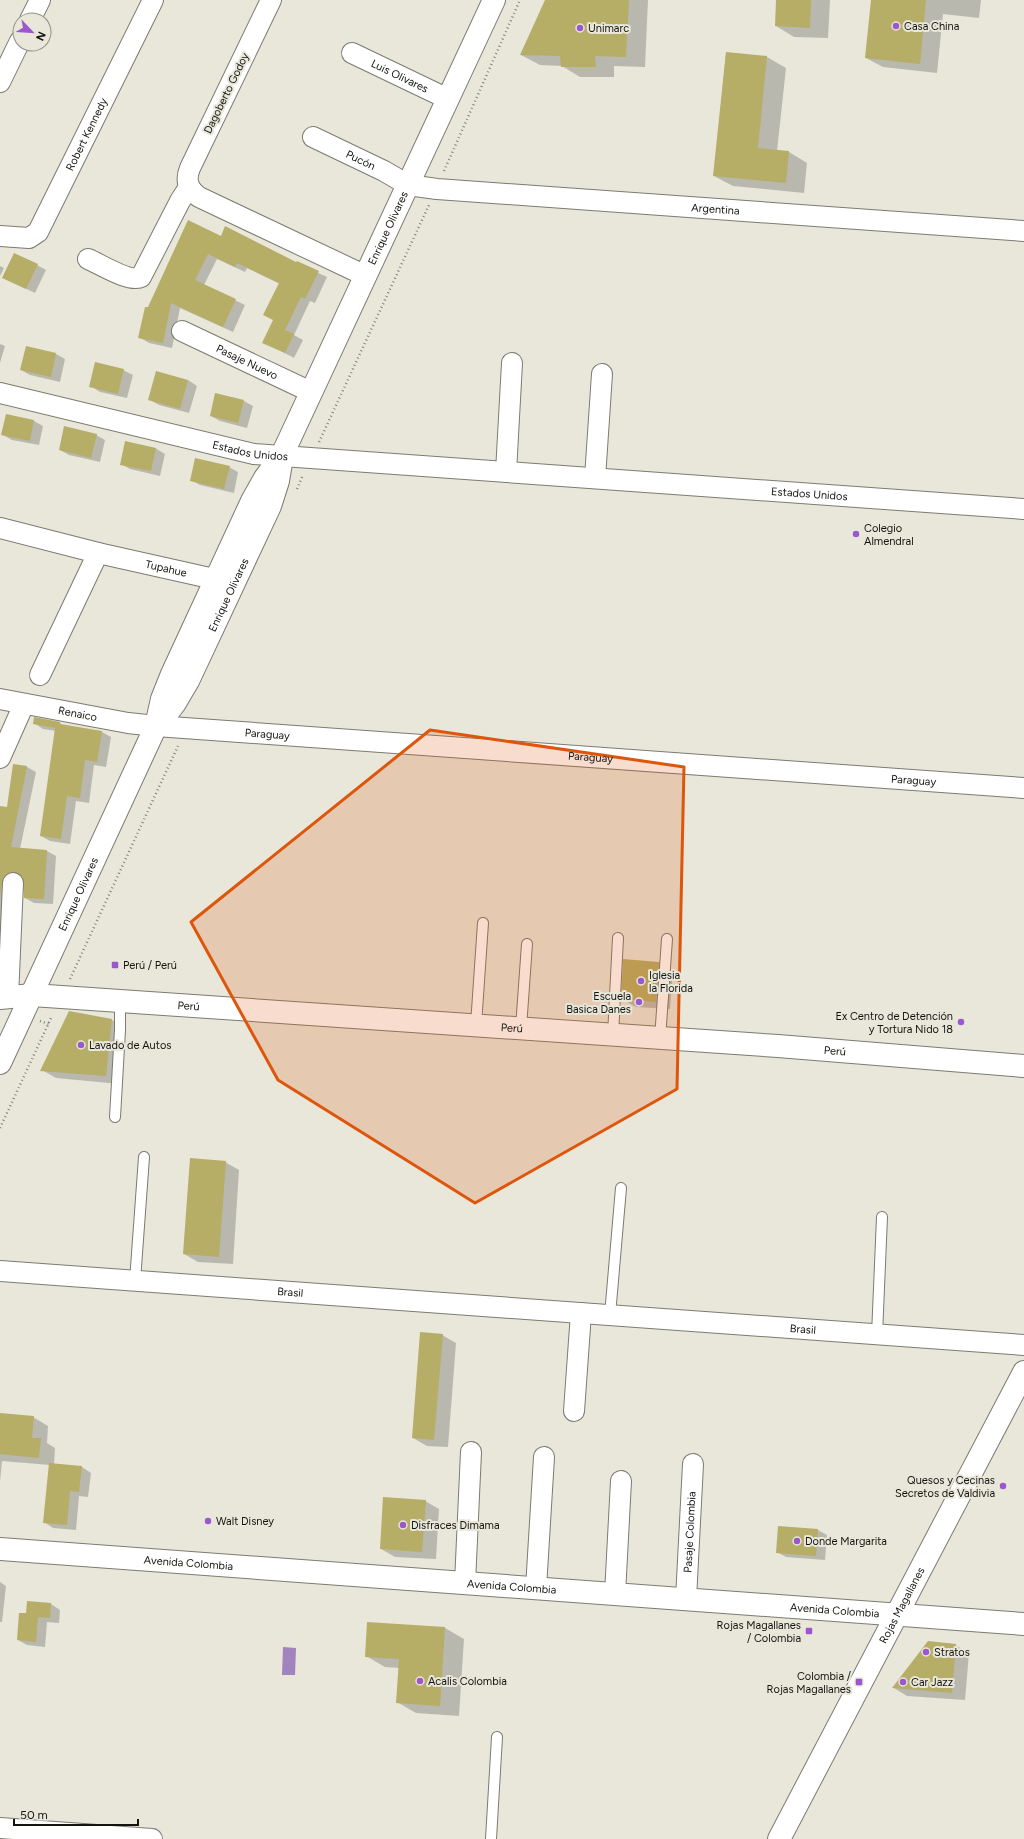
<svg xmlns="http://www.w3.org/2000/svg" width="1024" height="1839" viewBox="0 0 1024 1839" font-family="Figtree,sans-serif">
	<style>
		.water { fill: #a283be }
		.shadow { fill: #0003 }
		.building { fill: #b6ad66 }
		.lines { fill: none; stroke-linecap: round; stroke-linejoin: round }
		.service-casing { stroke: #7c7b70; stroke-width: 12 }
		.minor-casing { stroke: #7c7b70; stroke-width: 22 }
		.tertiary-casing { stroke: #7c7b70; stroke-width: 24 }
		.secondary-casing { stroke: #7c7b70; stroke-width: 24 }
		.path { stroke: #86857c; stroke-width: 2.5; stroke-dasharray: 1 3; stroke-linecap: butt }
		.service { stroke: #fff; stroke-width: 10 }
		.minor { stroke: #fff; stroke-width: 20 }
		.tertiary { stroke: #fff; stroke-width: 22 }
		.secondary { stroke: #fff; stroke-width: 22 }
		.marked { fill: #dd560c; fill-opacity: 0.2; stroke: #dd560c; stroke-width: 3; stroke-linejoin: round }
		.poi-dot { fill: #9b58ce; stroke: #e8e7da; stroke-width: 1.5 }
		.labels { text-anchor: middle; stroke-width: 4; stroke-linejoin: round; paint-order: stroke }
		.poi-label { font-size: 11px; fill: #14130f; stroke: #e8e7da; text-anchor: start }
		.street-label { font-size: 11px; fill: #14130f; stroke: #e8e7da }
	</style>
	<rect width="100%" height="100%" fill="#e8e7da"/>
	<path class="water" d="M 283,1647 L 296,1648 L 295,1675 L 282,1675 Z"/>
	<path class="shadow" d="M 546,0 L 648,0 L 645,67 L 614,66 L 614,77 L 580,77 L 562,66 L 540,65 L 521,55 Z
		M 767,0 L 830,0 L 828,38 L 794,37 L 776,26 L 777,0 Z
		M 872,0 L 981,0 L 979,18 L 943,14 L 937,73 L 883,67 L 866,58 Z
		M 726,53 L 767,57 L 786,68 L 777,151 L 789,152 L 807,163 L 804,193 L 733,186 L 714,176 Z
		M 221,237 L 297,263 L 327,277 L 315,303 L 310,301 L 294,335 L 303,340 L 294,358 L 273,347 L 280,284 L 247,268 L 245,272 L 217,259 L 204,285 L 245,305 L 233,332 L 180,308 L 172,348 L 149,343 L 139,337 L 148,309 Z
		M 37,265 L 46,270 L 35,293 L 12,282 Z
		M 0,266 L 4,268 L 0,276 Z
		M 0,344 L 5,346 L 0,363 Z
		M 27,347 L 56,354 L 65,359 L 60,382 L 30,375 L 21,370 Z
		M 123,370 L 133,375 L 127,398 L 100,392 L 91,386 Z
		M 188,380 L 197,386 L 189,413 L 159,405 L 150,400 Z
		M 244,401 L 253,406 L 247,428 L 220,421 L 211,416 Z
		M 34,421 L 43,426 L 39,445 L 12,440 L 3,435 Z
		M 96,435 L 105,440 L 100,462 L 69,455 L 60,450 Z
		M 155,448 L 165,454 L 160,476 L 130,469 L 121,464 Z
		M 229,467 L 238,472 L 234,493 L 200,485 L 191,480 Z
		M 34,723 L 60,723 L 64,726 L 102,732 L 111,737 L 106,767 L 94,765 L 89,803 L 76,801 L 70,844 L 50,841 L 41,836 L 56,731 L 43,729 Z
		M 14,765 L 27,767 L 36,772 L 20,849 L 47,851 L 56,856 L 53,904 L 34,903 L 25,898 L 24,876 L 18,877 L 0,969 L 0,807 L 8,808 Z
		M 659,963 L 673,971 L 670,1009 L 636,1007 L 622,999 Z
		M 112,1020 L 126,1028 L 120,1084 L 56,1078 L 42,1070 Z
		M 225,1162 L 239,1170 L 233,1264 L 198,1262 L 184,1254 Z
		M 442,1335 L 456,1343 L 448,1447 L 427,1446 L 413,1438 Z
		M 33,1417 L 48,1426 L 47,1443 L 55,1448 L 54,1465 L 82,1467 L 91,1473 L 88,1497 L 79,1496 L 76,1530 L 53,1528 L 44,1522 L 50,1465 L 2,1461 L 0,1482 L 0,1420 Z
		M 425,1501 L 439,1509 L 436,1559 L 395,1557 L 381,1549 Z
		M 818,1530 L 827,1535 L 825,1560 L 786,1557 L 777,1552 Z
		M 0,1582 L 6,1586 L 2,1622 L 0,1622 Z
		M 51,1604 L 60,1610 L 59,1623 L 47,1622 L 45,1647 L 27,1645 L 18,1640 L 27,1614 Z
		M 368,1623 L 445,1628 L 464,1639 L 459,1716 L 416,1713 L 397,1702 L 399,1668 L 385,1667 L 366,1656 Z
		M 955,1645 L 969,1653 L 965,1700 L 907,1696 L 894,1688 Z"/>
	<path class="building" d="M 545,0 L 629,0 L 626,57 L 595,56 L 596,67 L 561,67 L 560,56 L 520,55 Z
		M 776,0 L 811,0 L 810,28 L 775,26 Z
		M 871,0 L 926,0 L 920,64 L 865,58 Z
		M 726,52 L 767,56 L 758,148 L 789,151 L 786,183 L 713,176 Z
		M 188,220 L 221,236 L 225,226 L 296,262 L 297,261 L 319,271 L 305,299 L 301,297 L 285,330 L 294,334 L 285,353 L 262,343 L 273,320 L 263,315 L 279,283 L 237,263 L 235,267 L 208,254 L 195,280 L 236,299 L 223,327 L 171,303 L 163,343 L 138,338 L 145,307 L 148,307 Z
		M 14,253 L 38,264 L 26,289 L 2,278 Z
		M 26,346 L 56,353 L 51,377 L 20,370 Z
		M 95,362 L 124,369 L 118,394 L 89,387 Z
		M 156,371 L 188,380 L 180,409 L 148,400 Z
		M 215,393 L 244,400 L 238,423 L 210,416 Z
		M 6,414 L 34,420 L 30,441 L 1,435 Z
		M 64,426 L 97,434 L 91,458 L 59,450 Z
		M 125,441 L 156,448 L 151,471 L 120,465 Z
		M 195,458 L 230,466 L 224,489 L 190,481 Z
		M 34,717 L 60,722 L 60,724 L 102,731 L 97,762 L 85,760 L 80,798 L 67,796 L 61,839 L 40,836 L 55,728 L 33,724 Z
		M 13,764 L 27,766 L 11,847 L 47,850 L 44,899 L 24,898 L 23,878 L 19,874 L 14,872 L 8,873 L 3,877 L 0,897 L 0,806 L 7,807 Z
		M 623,959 L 659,962 L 656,1002 L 621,999 Z
		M 69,1011 L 112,1019 L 106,1076 L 40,1071 Z
		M 190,1158 L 226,1161 L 219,1257 L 183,1254 Z
		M 420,1332 L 443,1334 L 434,1440 L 412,1438 Z
		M 0,1413 L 34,1416 L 32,1438 L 41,1438 L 39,1458 L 0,1454 Z
		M 49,1463 L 82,1466 L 79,1492 L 70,1491 L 67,1525 L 43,1523 Z
		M 383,1497 L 426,1500 L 422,1552 L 380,1549 Z
		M 778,1526 L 818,1529 L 816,1556 L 776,1553 Z
		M 27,1601 L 51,1603 L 50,1618 L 38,1617 L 36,1642 L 17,1640 L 19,1613 L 26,1613 Z
		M 367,1622 L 445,1627 L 440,1706 L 396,1703 L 399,1659 L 365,1657 Z
		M 928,1641 L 956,1644 L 952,1693 L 892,1688 Z"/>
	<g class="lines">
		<defs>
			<path id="service" d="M 476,1025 L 483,923
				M 521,1028 L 527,944
				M 613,1035 L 618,938
				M 660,1039 L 667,939
				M 115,1117 L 120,1030 L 120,1001
				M 135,1281 L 144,1157
				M 610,1315 L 621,1188
				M 877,1335 L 882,1217
				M 491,1839 L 497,1737"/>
			<g id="minor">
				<path d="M 271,0 L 190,168 C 185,180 188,189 199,197 L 366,276"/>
				<path d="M 30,20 L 40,0"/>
				<path id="s1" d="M 352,53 L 448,99"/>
				<path d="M 0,82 L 20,41"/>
				<path id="s2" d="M 313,137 L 384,171 L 408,185 L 437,189 L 1024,231"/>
				<path id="s3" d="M 0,236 L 29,238 L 38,232 L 153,0"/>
				<path d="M 88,259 C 100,264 130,283 141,277 L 180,201 L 189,187"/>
				<path id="s4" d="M 182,331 L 311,392"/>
				<path id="s5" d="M 0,393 L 254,454 L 1024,509"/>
				<path d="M 506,472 L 512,363"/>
				<path d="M 595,478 L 602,374"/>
				<path id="s6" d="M 0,528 L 98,553 L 232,583"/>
				<path d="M 40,675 L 98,553"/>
				<path id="s7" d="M 0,699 L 128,723 L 156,726 L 1024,788"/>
				<path d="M 0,758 L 24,704"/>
				<path d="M 8,997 L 13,883"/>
				<path id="s8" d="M 0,1271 L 1024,1345"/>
				<path d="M 574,1411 L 581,1313"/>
				<path d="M 465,1583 L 471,1452"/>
				<path d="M 536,1588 L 544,1457"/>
				<path d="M 615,1594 L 621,1481"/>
				<path id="s9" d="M 686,1599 L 693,1464"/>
				<path d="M 0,1828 L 152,1839"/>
			</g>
			<g id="tertiary">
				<path id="s10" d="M 0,998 L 32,995 L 778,1046 L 1024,1066"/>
			</g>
			<g id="secondary">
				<path id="s11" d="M 162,720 L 175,703 L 188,681 L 270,506 L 278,481 L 281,463"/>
				<path id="s12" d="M 0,1063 L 156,726 L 162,699 L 172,674 L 252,501 L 265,478 L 282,455 L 494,0"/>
				<path id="s13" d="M 0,1549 L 1024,1624"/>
				<path id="s14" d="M 779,1839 L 1024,1372"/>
			</g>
		</defs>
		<use href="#service" class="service-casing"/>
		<use href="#minor" class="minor-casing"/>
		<use href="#tertiary" class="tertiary-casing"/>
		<use href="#secondary" class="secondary-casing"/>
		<path class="path" d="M 444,171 L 520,0
			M 319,442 L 429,205
			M 297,489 L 303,475
			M 70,979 L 178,746
			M 40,1021 L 49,1024
			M 0,1128 L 52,1016"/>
		<use href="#service" class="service"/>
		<use href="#minor" class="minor"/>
		<use href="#tertiary" class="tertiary"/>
		<use href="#secondary" class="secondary"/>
	</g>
	<path class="marked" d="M 430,730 L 684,767 L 677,1089 L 475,1203 L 278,1080 L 191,922 Z"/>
	<g class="poi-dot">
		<circle cx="896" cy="26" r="4"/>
		<circle cx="580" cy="28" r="4"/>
		<circle cx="856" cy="534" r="4"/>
		<rect x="111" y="961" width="8" height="8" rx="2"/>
		<circle cx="641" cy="981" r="4"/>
		<circle cx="639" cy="1002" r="4"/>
		<circle cx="961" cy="1022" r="4"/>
		<circle cx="81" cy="1045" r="4"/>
		<circle cx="1003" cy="1486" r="4"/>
		<circle cx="208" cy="1521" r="4"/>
		<circle cx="403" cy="1525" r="4"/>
		<circle cx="797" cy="1541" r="4"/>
		<rect x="805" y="1627" width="8" height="8" rx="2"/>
		<circle cx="926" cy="1652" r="4"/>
		<circle cx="420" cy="1681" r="4"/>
		<rect x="855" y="1678" width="8" height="8" rx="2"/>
		<circle cx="903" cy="1682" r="4"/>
	</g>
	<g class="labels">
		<g class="poi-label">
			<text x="904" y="30">Casa China</text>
			<text x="588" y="32">Unimarc</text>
			<text x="864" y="532">Colegio<tspan x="864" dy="13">Almendral</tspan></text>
			<text x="123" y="969">Perú / Perú</text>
			<text x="649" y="979">Iglesia<tspan x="649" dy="13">la Florida</tspan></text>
			<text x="631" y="1000" text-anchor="end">Escuela<tspan x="631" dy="13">Basica Danes</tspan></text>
			<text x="953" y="1020" text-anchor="end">Ex Centro de Detención<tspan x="953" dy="13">y Tortura Nido 18</tspan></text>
			<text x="89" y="1049">Lavado de Autos</text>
			<text x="995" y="1484" text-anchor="end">Quesos y Cecinas<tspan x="995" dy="13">Secretos de Valdivia</tspan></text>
			<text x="216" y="1525">Walt Disney</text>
			<text x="411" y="1529">Disfraces Dimama</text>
			<text x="805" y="1545">Donde Margarita</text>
			<text x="801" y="1629" text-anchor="end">Rojas Magallanes<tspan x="801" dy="13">/ Colombia</tspan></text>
			<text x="934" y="1656">Stratos</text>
			<text x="851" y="1680" text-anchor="end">Colombia /<tspan x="851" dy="13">Rojas Magallanes</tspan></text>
			<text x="428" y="1685">Acalis Colombia</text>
			<text x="911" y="1686">Car Jazz</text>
		</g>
		<g class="street-label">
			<text dy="4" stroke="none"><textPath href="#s1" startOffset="53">Luis Olivares</textPath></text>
			<text transform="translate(226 93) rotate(-64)" y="4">Dagoberto Godoy</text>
			<text dy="4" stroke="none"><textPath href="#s3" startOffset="149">Robert Kennedy</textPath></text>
			<text dy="4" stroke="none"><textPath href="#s2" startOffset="53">Pucón</textPath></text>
			<text dy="4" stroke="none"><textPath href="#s2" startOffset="415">Argentina</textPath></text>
			<text dy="4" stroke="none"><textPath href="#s12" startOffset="922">Enrique Olivares</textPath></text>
			<text dy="4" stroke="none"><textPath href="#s4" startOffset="72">Pasaje Nuevo</textPath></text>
			<text dy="4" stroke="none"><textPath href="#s5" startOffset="257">Estados Unidos</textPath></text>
			<text dy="4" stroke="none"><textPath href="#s5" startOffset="818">Estados Unidos</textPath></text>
			<text dy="4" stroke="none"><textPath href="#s6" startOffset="171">Tupahue</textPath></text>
			<text dy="4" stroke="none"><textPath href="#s11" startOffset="142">Enrique Olivares</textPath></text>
			<text dy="4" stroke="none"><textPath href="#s7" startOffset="79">Renaico</textPath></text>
			<text dy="4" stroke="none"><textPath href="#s7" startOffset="270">Paraguay</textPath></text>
			<text dy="4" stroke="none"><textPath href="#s7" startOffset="594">Paraguay</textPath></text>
			<text dy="4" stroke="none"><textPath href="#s7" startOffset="918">Paraguay</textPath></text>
			<text dy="4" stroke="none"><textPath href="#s12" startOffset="186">Enrique Olivares</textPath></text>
			<text dy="4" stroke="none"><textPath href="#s10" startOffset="189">Perú</textPath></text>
			<text dy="4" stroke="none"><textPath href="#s10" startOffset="513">Perú</textPath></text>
			<text dy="4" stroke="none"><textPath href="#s10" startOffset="837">Perú</textPath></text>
			<text dy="4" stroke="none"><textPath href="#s8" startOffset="291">Brasil</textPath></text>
			<text dy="4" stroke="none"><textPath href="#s8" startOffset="805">Brasil</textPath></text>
			<text dy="4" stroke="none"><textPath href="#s9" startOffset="67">Pasaje Colombia</textPath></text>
			<text dy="4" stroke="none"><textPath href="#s13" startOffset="189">Avenida Colombia</textPath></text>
			<text dy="4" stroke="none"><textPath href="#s13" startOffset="513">Avenida Colombia</textPath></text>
			<text dy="4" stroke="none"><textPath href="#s14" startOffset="264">Rojas Magallanes</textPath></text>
			<text dy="4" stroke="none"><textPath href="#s13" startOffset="837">Avenida Colombia</textPath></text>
		</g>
	</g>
	<g transform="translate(32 32) rotate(115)"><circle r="19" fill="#e8e7da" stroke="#939289"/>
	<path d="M0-3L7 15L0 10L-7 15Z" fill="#9b58ce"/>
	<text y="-6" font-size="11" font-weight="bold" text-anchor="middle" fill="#14130f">N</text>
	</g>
	<path d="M14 1819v6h124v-6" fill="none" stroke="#14130f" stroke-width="2"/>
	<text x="20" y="1819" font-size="12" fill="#14130f" stroke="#e8e7da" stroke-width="3" paint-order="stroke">50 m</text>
</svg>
